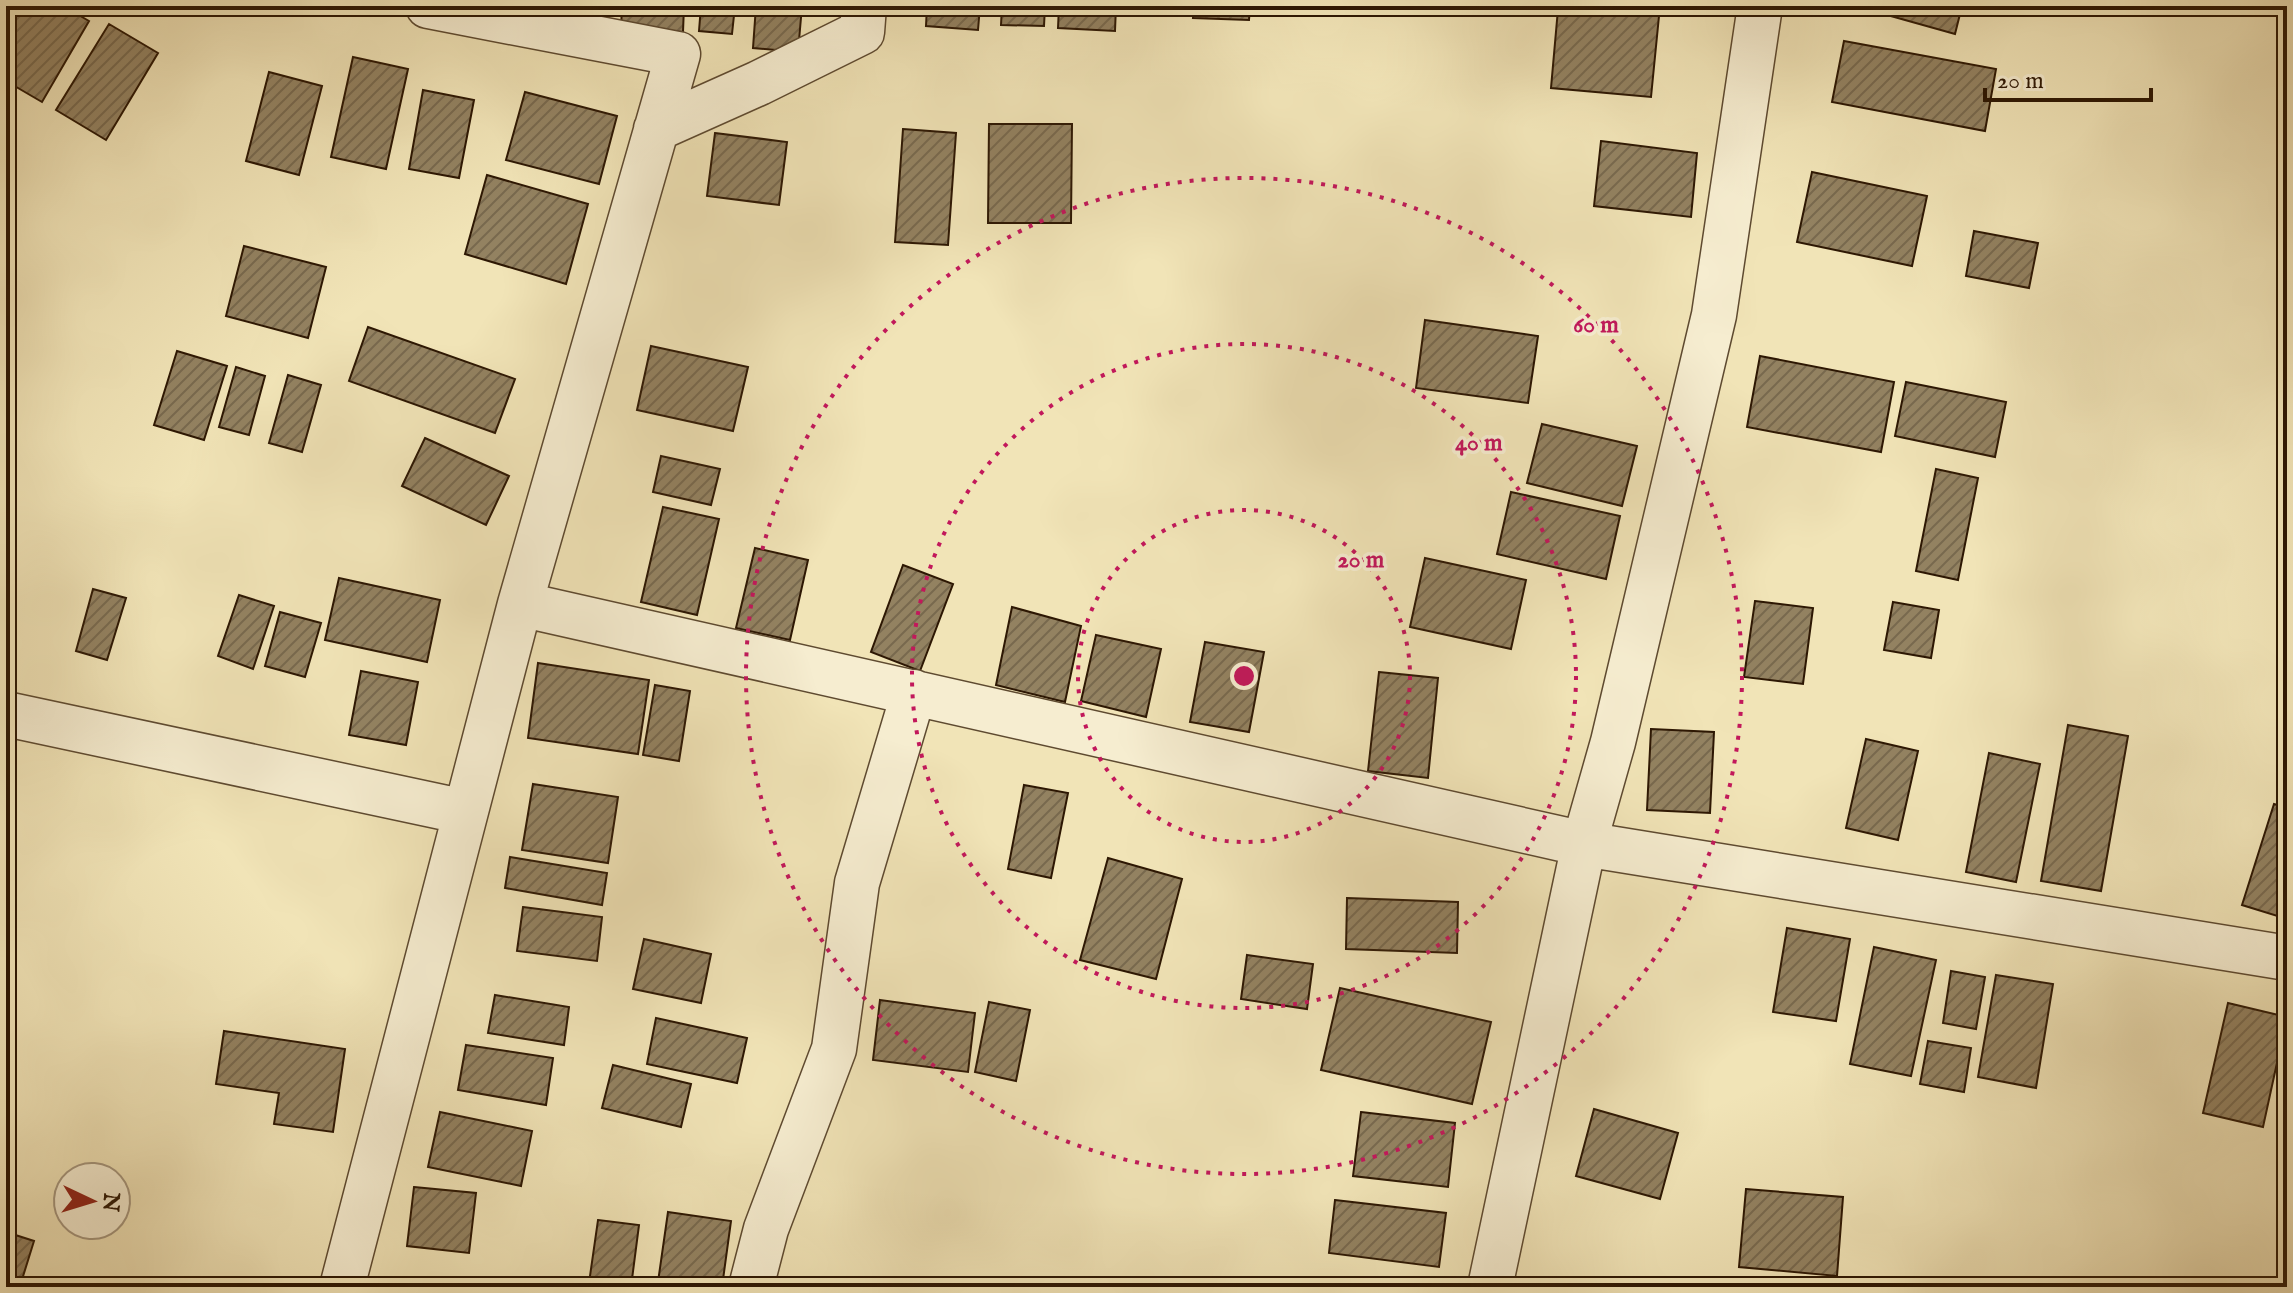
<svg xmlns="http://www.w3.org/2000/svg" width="2293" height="1293" viewBox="0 0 2293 1293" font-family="'IM FELL English',serif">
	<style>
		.building { fill: url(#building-hatch); stroke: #2d1703; stroke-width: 2 }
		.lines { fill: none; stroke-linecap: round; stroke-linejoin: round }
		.minor-casing { stroke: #5e4a30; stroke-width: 47 }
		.minor { stroke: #f6edd0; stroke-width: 44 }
		.ring { fill: none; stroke: #c2185b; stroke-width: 4; stroke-dasharray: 4 8 }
		.centre { fill: #c2185b; stroke: #f6edd0; stroke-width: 4 }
		.ring-label { font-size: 24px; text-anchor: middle; font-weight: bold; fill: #c2185b; stroke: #f6edd0; stroke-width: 7; stroke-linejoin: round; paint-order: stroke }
	</style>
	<defs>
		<pattern id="building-hatch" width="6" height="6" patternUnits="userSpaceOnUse" patternTransform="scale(2)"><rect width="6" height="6" fill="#938261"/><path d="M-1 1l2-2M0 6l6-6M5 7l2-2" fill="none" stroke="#78694e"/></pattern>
	</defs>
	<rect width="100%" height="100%" fill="#f1e4b7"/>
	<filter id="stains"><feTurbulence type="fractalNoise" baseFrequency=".0025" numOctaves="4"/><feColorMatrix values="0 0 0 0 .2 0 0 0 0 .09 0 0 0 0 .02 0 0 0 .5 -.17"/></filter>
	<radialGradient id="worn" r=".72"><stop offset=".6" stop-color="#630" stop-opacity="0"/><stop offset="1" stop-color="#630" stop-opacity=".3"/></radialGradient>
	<path class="building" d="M 16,6 L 63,6 L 89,21 L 42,102 L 6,81 L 6,24 Z
		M 622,6 L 684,6 L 683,32 L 621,29 Z
		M 701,6 L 735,6 L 732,34 L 699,31 Z
		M 756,6 L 802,6 L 798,52 L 753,48 Z
		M 927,6 L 980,6 L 978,30 L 926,26 Z
		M 1002,6 L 1045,6 L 1044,26 L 1001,25 Z
		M 1059,6 L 1116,6 L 1115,31 L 1058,28 Z
		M 1194,6 L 1250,6 L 1249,20 L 1193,18 Z
		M 1855,6 L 1962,6 L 1955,34 Z
		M 1558,9 L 1659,16 L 1651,97 L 1551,88 Z
		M 109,24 L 158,53 L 106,140 L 56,110 Z
		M 1844,41 L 1996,69 L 1985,131 L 1832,102 Z
		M 353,57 L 408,69 L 386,169 L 331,157 Z
		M 269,72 L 322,86 L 299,175 L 246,161 Z
		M 423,90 L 474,100 L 459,178 L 409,169 Z
		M 525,92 L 617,116 L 599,184 L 506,160 Z
		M 989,124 L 1072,124 L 1071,223 L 988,223 Z
		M 903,129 L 956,133 L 948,245 L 895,242 Z
		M 715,133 L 787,142 L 779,205 L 707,196 Z
		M 1601,141 L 1697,153 L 1691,217 L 1594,206 Z
		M 1812,172 L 1927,196 L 1912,266 L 1797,242 Z
		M 487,175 L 588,204 L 566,284 L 465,254 Z
		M 1974,231 L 2038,243 L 2029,288 L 1966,276 Z
		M 244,246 L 326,267 L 308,338 L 226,316 Z
		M 1425,320 L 1538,336 L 1528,403 L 1416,388 Z
		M 368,327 L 515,379 L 495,433 L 349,381 Z
		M 651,346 L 748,367 L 733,431 L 637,410 Z
		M 177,351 L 227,366 L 204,440 L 154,425 Z
		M 1760,356 L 1894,382 L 1881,452 L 1747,427 Z
		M 236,367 L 265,376 L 249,435 L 219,427 Z
		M 288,375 L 321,385 L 302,452 L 269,443 Z
		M 1906,382 L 2006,402 L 1995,457 L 1895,436 Z
		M 1542,424 L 1637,446 L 1622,506 L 1527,483 Z
		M 425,438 L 509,476 L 486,525 L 402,486 Z
		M 661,456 L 720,469 L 711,505 L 653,492 Z
		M 1936,469 L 1978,478 L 1958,580 L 1916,571 Z
		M 1511,492 L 1620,516 L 1606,579 L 1497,554 Z
		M 663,507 L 719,519 L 697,615 L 641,602 Z
		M 755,548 L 808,560 L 790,640 L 736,628 Z
		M 1425,558 L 1526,580 L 1511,649 L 1410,627 Z
		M 903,565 L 953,584 L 920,671 L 871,652 Z
		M 339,578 L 440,600 L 427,662 L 325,640 Z
		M 93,589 L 126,598 L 107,660 L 76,651 Z
		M 239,595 L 274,606 L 253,669 L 218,656 Z
		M 1755,601 L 1813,608 L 1803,684 L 1744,677 Z
		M 1893,602 L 1939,610 L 1931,658 L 1884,650 Z
		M 1012,607 L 1081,626 L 1065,702 L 996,685 Z
		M 280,612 L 321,623 L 305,677 L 265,666 Z
		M 1096,635 L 1161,649 L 1146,717 L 1081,701 Z
		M 1205,642 L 1264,652 L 1249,732 L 1190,722 Z
		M 538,663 L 649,680 L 638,754 L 528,738 Z
		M 361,671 L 418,682 L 406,745 L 349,735 Z
		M 1379,672 L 1438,678 L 1428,778 L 1368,771 Z
		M 655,685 L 690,691 L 679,761 L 643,755 Z
		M 2068,725 L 2128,736 L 2101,891 L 2041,881 Z
		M 1651,729 L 1714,732 L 1710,813 L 1647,810 Z
		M 1866,739 L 1918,751 L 1898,840 L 1846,828 Z
		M 1989,753 L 2040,764 L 2016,882 L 1966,872 Z
		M 533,784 L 618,797 L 608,863 L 522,850 Z
		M 1024,785 L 1068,793 L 1051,878 L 1008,869 Z
		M 2274,804 L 2287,808 L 2287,919 L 2242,905 Z
		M 510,857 L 607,873 L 602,905 L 505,888 Z
		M 1108,858 L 1182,879 L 1156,979 L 1080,960 Z
		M 1347,898 L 1458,902 L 1457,953 L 1346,949 Z
		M 523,907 L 602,917 L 597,961 L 517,951 Z
		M 1787,928 L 1850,939 L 1836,1021 L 1773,1012 Z
		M 644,939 L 711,954 L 701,1003 L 633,989 Z
		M 1874,947 L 1936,960 L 1911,1076 L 1850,1064 Z
		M 1247,955 L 1313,964 L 1307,1009 L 1241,999 Z
		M 1951,971 L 1985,977 L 1976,1029 L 1943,1023 Z
		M 1996,975 L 2053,984 L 2036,1088 L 1978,1077 Z
		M 1340,988 L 1491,1022 L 1472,1104 L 1321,1070 Z
		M 495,995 L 569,1007 L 564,1045 L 488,1033 Z
		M 880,1000 L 975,1013 L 968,1072 L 873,1060 Z
		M 989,1002 L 1030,1010 L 1016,1081 L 975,1072 Z
		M 2228,1003 L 2287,1017 L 2263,1127 L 2203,1113 Z
		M 656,1018 L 747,1038 L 737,1083 L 647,1064 Z
		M 224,1031 L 345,1049 L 333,1132 L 274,1124 L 279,1093 L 216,1084 Z
		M 1928,1041 L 1971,1048 L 1964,1092 L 1920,1084 Z
		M 466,1045 L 553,1058 L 546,1105 L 458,1090 Z
		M 613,1065 L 691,1084 L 681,1127 L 602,1108 Z
		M 1594,1109 L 1678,1133 L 1660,1199 L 1576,1176 Z
		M 440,1112 L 532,1131 L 521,1186 L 428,1167 Z
		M 1361,1112 L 1455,1123 L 1448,1187 L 1353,1176 Z
		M 414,1187 L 476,1193 L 469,1253 L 407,1246 Z
		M 1746,1189 L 1843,1197 L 1837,1276 L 1739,1267 Z
		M 1335,1200 L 1446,1213 L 1439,1267 L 1329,1253 Z
		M 668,1212 L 731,1221 L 722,1287 L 697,1287 L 658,1282 Z
		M 598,1220 L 639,1225 L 631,1287 L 589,1283 Z
		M 6,1232 L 34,1241 L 20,1286 L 6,1282 Z"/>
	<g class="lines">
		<defs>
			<path id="minor" d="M 656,129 L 759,83 L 862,32 L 864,6
				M 520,604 L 1584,844 L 2287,958
				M 6,714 L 465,812
				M 342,1287 L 520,604 L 678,54 L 428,6
				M 751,1287 L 766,1229 L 834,1049 L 857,883 L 914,692
				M 1490,1287 L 1584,844 L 1613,742 L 1714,315 L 1760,6"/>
		</defs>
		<use href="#minor" class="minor-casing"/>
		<use href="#minor" class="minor"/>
	</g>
	<g class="ring">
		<circle cx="1244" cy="676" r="166"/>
		<circle cx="1244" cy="676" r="332"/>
		<circle cx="1244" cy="676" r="498"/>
	</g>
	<circle cx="1244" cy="676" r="12" class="centre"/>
	<g class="ring-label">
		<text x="1596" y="332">60 m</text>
		<text x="1479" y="450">40 m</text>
		<text x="1361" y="567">20 m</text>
	</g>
	<rect width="2293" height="1293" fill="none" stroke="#f1e4b7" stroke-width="32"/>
	<rect x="8" y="8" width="2277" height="1277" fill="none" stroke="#2d1703" stroke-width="4"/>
	<rect x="16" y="16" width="2261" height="1261" fill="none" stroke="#2d1703" stroke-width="2"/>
	<g transform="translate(92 1201) rotate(94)"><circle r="38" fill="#f6edd0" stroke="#a6977e" stroke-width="2"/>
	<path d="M0-6L14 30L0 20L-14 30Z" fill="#8f2418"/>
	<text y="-12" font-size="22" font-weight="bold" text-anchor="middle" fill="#2d1703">N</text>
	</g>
	<path d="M1985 88v12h166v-12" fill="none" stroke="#2d1703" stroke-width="4"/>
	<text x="1997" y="88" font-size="24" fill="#2d1703" stroke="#f6edd0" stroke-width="6" paint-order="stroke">20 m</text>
	<rect width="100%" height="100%" filter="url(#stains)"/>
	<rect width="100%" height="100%" fill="url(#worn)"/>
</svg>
